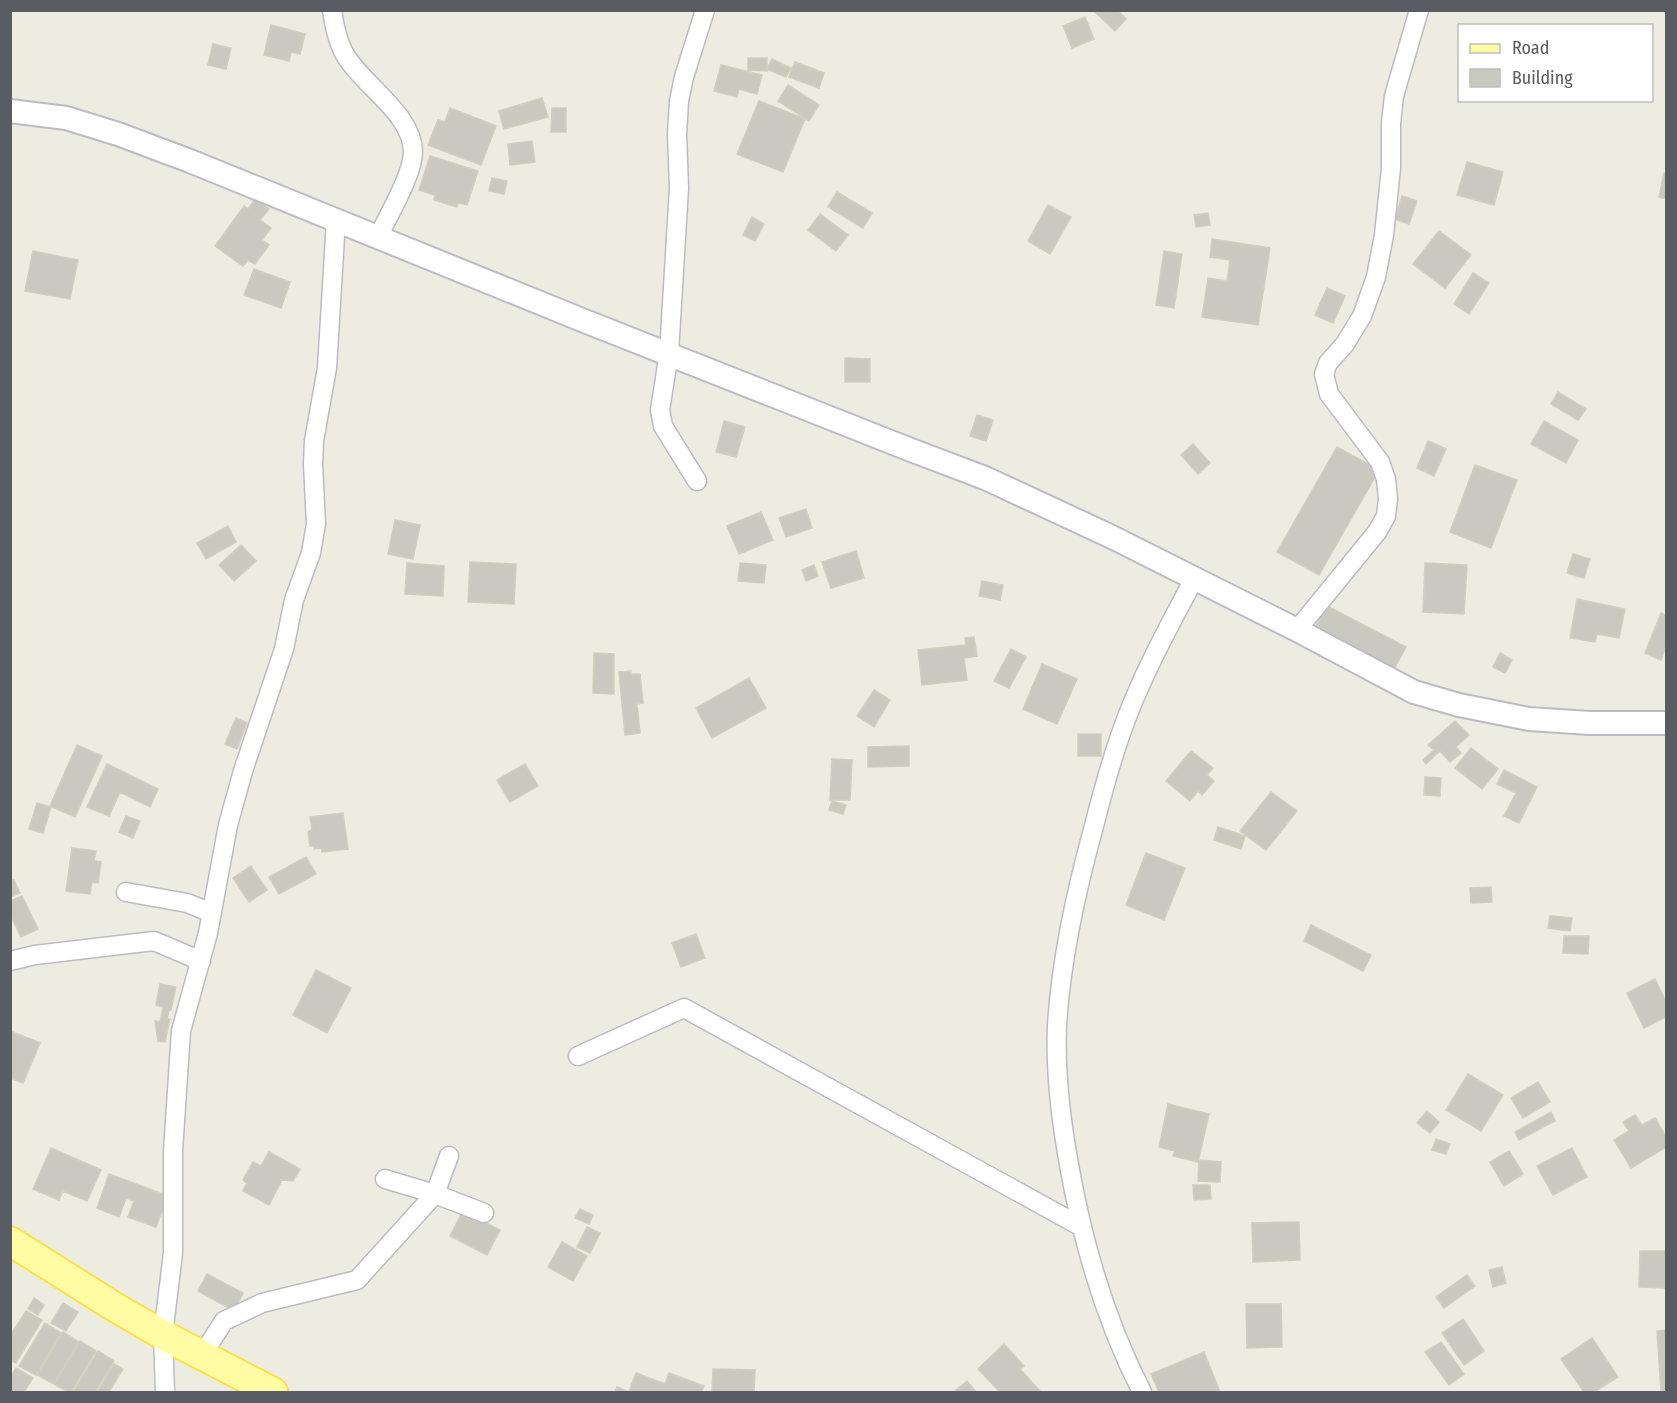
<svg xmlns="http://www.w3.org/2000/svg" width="1677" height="1403" viewBox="0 0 1677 1403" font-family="'Fira Sans Condensed',sans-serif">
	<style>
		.building { fill: #cac9bf; stroke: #d2cebe; stroke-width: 1.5 }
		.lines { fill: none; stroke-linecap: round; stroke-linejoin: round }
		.minor-casing { stroke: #bbbcc3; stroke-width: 21 }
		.tertiary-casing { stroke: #bbbcc3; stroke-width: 26 }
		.primary-casing { stroke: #fce14a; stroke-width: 32 }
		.minor { stroke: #fff; stroke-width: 18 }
		.tertiary { stroke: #fff; stroke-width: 22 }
		.primary { stroke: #fffca3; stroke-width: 28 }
	</style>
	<rect width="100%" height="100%" fill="#edece0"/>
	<path class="building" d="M 1093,10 L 1117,10 L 1126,19 L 1115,31 Z
		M 1085,17 L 1094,39 L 1072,48 L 1063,26 Z
		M 271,25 L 305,34 L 300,54 L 291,52 L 289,61 L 264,55 Z
		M 213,44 L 231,48 L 226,69 L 208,65 Z
		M 748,58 L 767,58 L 767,71 L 748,70 Z
		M 772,59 L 791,68 L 786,77 L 767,69 Z
		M 795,62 L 824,73 L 819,88 L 789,77 Z
		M 721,65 L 762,75 L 757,94 L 739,89 L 737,97 L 714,91 Z
		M 788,85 L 819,105 L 809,121 L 778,101 Z
		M 542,98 L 548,117 L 504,129 L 499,111 Z
		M 759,101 L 805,119 L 783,172 L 737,154 Z
		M 450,108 L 496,126 L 481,165 L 428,145 L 438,120 L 445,122 Z
		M 552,108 L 566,108 L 566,132 L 551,132 Z
		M 532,141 L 535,162 L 510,165 L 508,144 Z
		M 430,156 L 478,171 L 467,205 L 458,202 L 457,207 L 434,200 L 435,195 L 419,190 Z
		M 1467,162 L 1503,172 L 1494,205 L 1457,195 Z
		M 1664,173 L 1666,174 L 1666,199 L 1659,197 Z
		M 492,178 L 507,181 L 504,194 L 489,191 Z
		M 837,192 L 872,213 L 863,228 L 828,207 Z
		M 1402,196 L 1417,201 L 1409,224 L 1395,219 Z
		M 255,199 L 269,209 L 260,220 L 271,228 L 262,240 L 269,245 L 255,264 L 248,260 L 243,266 L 215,246 L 244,206 L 248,209 Z
		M 1048,205 L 1071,217 L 1050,254 L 1028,241 Z
		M 1208,213 L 1210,225 L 1196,227 L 1194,215 Z
		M 820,214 L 848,235 L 836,251 L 808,230 Z
		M 752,217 L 764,224 L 755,241 L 743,235 Z
		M 1439,231 L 1471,255 L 1445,288 L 1413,264 Z
		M 1212,239 L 1270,248 L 1258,325 L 1202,317 L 1208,278 L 1227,281 L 1230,260 L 1210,257 Z
		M 33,251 L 78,260 L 70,299 L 25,291 Z
		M 1164,251 L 1182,254 L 1174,308 L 1156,305 Z
		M 254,269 L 290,282 L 281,308 L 244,295 Z
		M 1473,273 L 1489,283 L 1469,314 L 1454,304 Z
		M 1327,288 L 1345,296 L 1333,323 L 1315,315 Z
		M 845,358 L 870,359 L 870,382 L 845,382 Z
		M 1558,392 L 1586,409 L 1578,420 L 1551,404 Z
		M 977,415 L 993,420 L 986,441 L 970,436 Z
		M 724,421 L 745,427 L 736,457 L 716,452 Z
		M 1544,421 L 1578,440 L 1566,463 L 1531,444 Z
		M 1428,441 L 1446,449 L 1434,476 L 1417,468 Z
		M 1193,444 L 1210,463 L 1198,474 L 1181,455 Z
		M 1337,447 L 1379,470 L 1319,575 L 1277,552 Z
		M 1475,465 L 1517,480 L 1491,548 L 1450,532 Z
		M 806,509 L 812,528 L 786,537 L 779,518 Z
		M 761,512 L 773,540 L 739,554 L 727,526 Z
		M 395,520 L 420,525 L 413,559 L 388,554 Z
		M 228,526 L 236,542 L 206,559 L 197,543 Z
		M 241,545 L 256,561 L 234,581 L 219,565 Z
		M 856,551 L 864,578 L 831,588 L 822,562 Z
		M 1573,554 L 1590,559 L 1584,578 L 1567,573 Z
		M 470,562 L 516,564 L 514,604 L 468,602 Z
		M 407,563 L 444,566 L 443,596 L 405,594 Z
		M 740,563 L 766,565 L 764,583 L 738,581 Z
		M 1425,563 L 1467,565 L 1464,614 L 1423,612 Z
		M 814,565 L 818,576 L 806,581 L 802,570 Z
		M 982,581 L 1003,585 L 1000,600 L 979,596 Z
		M 1577,599 L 1625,609 L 1619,638 L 1597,634 L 1595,642 L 1570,638 Z
		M 1327,606 L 1406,647 L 1394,669 L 1316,627 Z
		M 1661,613 L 1666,616 L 1666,646 L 1661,660 L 1645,653 Z
		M 974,637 L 977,656 L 964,658 L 967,680 L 922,685 L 918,650 L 966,645 L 965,638 Z
		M 1011,649 L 1026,657 L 1009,688 L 994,681 Z
		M 594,653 L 614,654 L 614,694 L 593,693 Z
		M 1500,653 L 1512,660 L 1505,673 L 1493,667 Z
		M 1042,664 L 1077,679 L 1057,724 L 1023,709 Z
		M 631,671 L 631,674 L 640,674 L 643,703 L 637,704 L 640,733 L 625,735 L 619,672 Z
		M 749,678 L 766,708 L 712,738 L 696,708 Z
		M 874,690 L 890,700 L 874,727 L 857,716 Z
		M 236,718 L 247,723 L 237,749 L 225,744 Z
		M 1455,721 L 1469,735 L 1456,747 L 1461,753 L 1450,762 L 1440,751 L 1426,764 L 1423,760 L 1434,750 L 1428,745 Z
		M 1078,734 L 1101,734 L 1101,756 L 1078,756 Z
		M 77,745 L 102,756 L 75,817 L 50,806 Z
		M 909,746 L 909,766 L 868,767 L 868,747 Z
		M 1471,748 L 1498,769 L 1482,789 L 1455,768 Z
		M 1191,751 L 1213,768 L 1207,775 L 1214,781 L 1202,795 L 1198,791 L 1190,801 L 1166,781 Z
		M 832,759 L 852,760 L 850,800 L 830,800 Z
		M 107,764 L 158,789 L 150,807 L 120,792 L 109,816 L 87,807 Z
		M 525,764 L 538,786 L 510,802 L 497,780 Z
		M 1504,770 L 1537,787 L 1519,823 L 1504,816 L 1516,793 L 1497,784 Z
		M 1425,777 L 1441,778 L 1440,796 L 1424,795 Z
		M 1271,792 L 1297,811 L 1266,850 L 1240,831 Z
		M 832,801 L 846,805 L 843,814 L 829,810 Z
		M 37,803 L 51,807 L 43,833 L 29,829 Z
		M 343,813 L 348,849 L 322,852 L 321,848 L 314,849 L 314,846 L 310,846 L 308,832 L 312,829 L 310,817 Z
		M 126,816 L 140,821 L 133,838 L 119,832 Z
		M 1218,827 L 1245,836 L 1241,849 L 1214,840 Z
		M 72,848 L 96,851 L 94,861 L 101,862 L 98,883 L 92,882 L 90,894 L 66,891 Z
		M 1146,853 L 1185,868 L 1164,920 L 1126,905 Z
		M 306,857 L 316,874 L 279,894 L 269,877 Z
		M 251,866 L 267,890 L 249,902 L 233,878 Z
		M 14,880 L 20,893 L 10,897 L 10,881 Z
		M 1491,887 L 1492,902 L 1471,903 L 1470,888 Z
		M 22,896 L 38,929 L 21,937 L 10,914 L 10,901 Z
		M 1550,916 L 1572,918 L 1570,931 L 1548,928 Z
		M 1311,925 L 1371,955 L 1363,971 L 1304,941 Z
		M 696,934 L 705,958 L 681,967 L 672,943 Z
		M 1564,936 L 1589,936 L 1588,954 L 1563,953 Z
		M 316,970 L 351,988 L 327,1033 L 293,1015 Z
		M 1655,979 L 1666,1002 L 1666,1017 L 1644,1028 L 1627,993 Z
		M 160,984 L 176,987 L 171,1010 L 169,1010 L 167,1019 L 170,1019 L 165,1042 L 158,1041 L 155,1021 L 160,1022 L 163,1007 L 156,1005 Z
		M 10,1031 L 40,1043 L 23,1083 L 10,1078 Z
		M 1468,1074 L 1503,1095 L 1481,1131 L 1446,1110 Z
		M 1538,1082 L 1550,1102 L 1523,1118 L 1511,1098 Z
		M 1168,1104 L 1209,1114 L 1198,1162 L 1173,1156 L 1175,1151 L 1159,1147 Z
		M 1427,1111 L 1439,1122 L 1430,1133 L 1417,1123 Z
		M 1551,1112 L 1555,1121 L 1519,1140 L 1515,1132 Z
		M 1635,1115 L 1642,1125 L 1655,1118 L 1666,1137 L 1666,1147 L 1631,1168 L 1614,1140 L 1629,1131 L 1623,1122 Z
		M 1436,1139 L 1450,1144 L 1446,1154 L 1432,1150 Z
		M 51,1148 L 101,1170 L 87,1201 L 63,1191 L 59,1200 L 33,1189 Z
		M 1572,1148 L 1587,1177 L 1553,1195 L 1537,1166 Z
		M 1509,1151 L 1523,1174 L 1504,1186 L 1490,1162 Z
		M 269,1152 L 300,1169 L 293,1181 L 282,1180 L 269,1205 L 243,1191 L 247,1183 L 243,1180 L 253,1162 L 261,1166 Z
		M 1199,1160 L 1221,1162 L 1220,1182 L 1198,1181 Z
		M 109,1174 L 168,1196 L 156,1227 L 128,1217 L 134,1201 L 126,1198 L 119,1217 L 97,1208 Z
		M 1193,1185 L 1210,1185 L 1211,1199 L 1194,1200 Z
		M 580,1209 L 593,1215 L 589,1224 L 575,1218 Z
		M 463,1211 L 500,1230 L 487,1255 L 450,1236 Z
		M 1299,1222 L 1300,1260 L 1253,1262 L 1252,1223 Z
		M 587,1227 L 600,1233 L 590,1253 L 577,1247 Z
		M 562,1242 L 587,1256 L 573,1281 L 548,1267 Z
		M 1640,1251 L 1666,1251 L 1666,1288 L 1639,1287 Z
		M 1502,1267 L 1506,1283 L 1493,1287 L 1489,1270 Z
		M 207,1274 L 243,1293 L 234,1311 L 198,1291 Z
		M 1467,1275 L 1475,1286 L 1444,1308 L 1436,1297 Z
		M 34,1298 L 44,1305 L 38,1315 L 28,1309 Z
		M 63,1303 L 78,1312 L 66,1331 L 51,1323 Z
		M 1246,1304 L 1281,1304 L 1282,1347 L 1247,1348 Z
		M 26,1311 L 42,1320 L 16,1363 L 10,1360 L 10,1336 Z
		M 1463,1319 L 1484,1351 L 1464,1365 L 1442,1333 Z
		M 45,1323 L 61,1333 L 36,1375 L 19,1366 Z
		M 1666,1330 L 1666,1390 L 1661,1391 L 1657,1331 Z
		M 63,1332 L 79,1342 L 54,1384 L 37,1375 Z
		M 1592,1338 L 1618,1377 L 1594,1392 L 1584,1392 L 1561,1359 Z
		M 80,1341 L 96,1351 L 71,1392 L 68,1392 L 54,1384 Z
		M 1441,1342 L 1464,1374 L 1449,1385 L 1425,1352 Z
		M 1004,1344 L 1024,1366 L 1020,1369 L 1040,1391 L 1039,1392 L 1000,1392 L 978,1369 Z
		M 98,1351 L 114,1361 L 95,1392 L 73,1392 Z
		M 1204,1352 L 1220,1392 L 1159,1392 L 1151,1374 Z
		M 114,1364 L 123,1369 L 109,1392 L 97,1392 Z
		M 16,1368 L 33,1378 L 24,1392 L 10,1392 L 10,1378 Z
		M 713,1369 L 755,1370 L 754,1392 L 712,1392 Z
		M 636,1373 L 665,1384 L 669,1373 L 704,1386 L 701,1392 L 615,1392 L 617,1387 L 629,1392 Z
		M 967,1381 L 976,1392 L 956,1392 L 955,1391 Z"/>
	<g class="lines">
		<defs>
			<path id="minor" d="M 332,10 C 334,24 337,39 343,51 C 359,83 413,113 413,152 C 413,174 388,216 378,237
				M 697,481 L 663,426 L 660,410 L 669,353 L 679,188 L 677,134 L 679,101 L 684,77 L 705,10
				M 1297,630 L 1377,532 L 1386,516 L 1388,499 L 1386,479 L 1380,462 L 1329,394 L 1324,374 L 1328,363 L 1345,344 L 1362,316 L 1376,277 L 1384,235 L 1391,168 L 1391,123 L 1394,96 L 1419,10
				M 126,892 L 187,903 L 212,913
				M 10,961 L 35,955 L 154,941 L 201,961
				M 578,1056 L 684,1008 L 1080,1226
				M 385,1179 L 435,1194 L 484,1213
				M 202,1355 L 224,1321 L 262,1303 L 357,1280 L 435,1194 L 449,1156
				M 165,1392 L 163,1335 L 173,1253 L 173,1151 L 181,1031 L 208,933 L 228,825 L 243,771 L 284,649 L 294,600 L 311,553 L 316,524 L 313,464 L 314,441 L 327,368 L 336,220
				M 1142,1392 C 1106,1322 1084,1248 1070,1170 C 1061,1122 1055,1074 1057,1026 C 1061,958 1076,891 1094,826 C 1106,779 1119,732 1139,688 C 1155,651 1175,615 1194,579"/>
			<path id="tertiary" d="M 10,111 L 66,118 L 118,134 L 190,161 L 582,320 L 911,450 L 985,478 L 1112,537 L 1297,630 L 1414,692 L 1459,705 L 1529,719 L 1590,723 L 1666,723"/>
			<path id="primary" d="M 10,1241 L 113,1306 L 163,1335 L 273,1392"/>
		</defs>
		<use href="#minor" class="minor-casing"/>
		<use href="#tertiary" class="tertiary-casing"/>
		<use href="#primary" class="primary-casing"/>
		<use href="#minor" class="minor"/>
		<use href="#tertiary" class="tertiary"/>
		<use href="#primary" class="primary"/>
	</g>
	<rect width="1677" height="1403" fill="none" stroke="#595c62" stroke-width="24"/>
	<rect x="1458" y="24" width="195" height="78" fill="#ffffff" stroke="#bdbec0" stroke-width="1.5"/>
	<rect x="1470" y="44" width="30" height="9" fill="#fffca3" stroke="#bdbec0" stroke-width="1.5"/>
	<text x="1512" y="54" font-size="18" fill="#595c62">Road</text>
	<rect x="1470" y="69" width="30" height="18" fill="#cac9bf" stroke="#bdbec0" stroke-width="1.5"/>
	<text x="1512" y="84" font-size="18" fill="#595c62">Building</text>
</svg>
